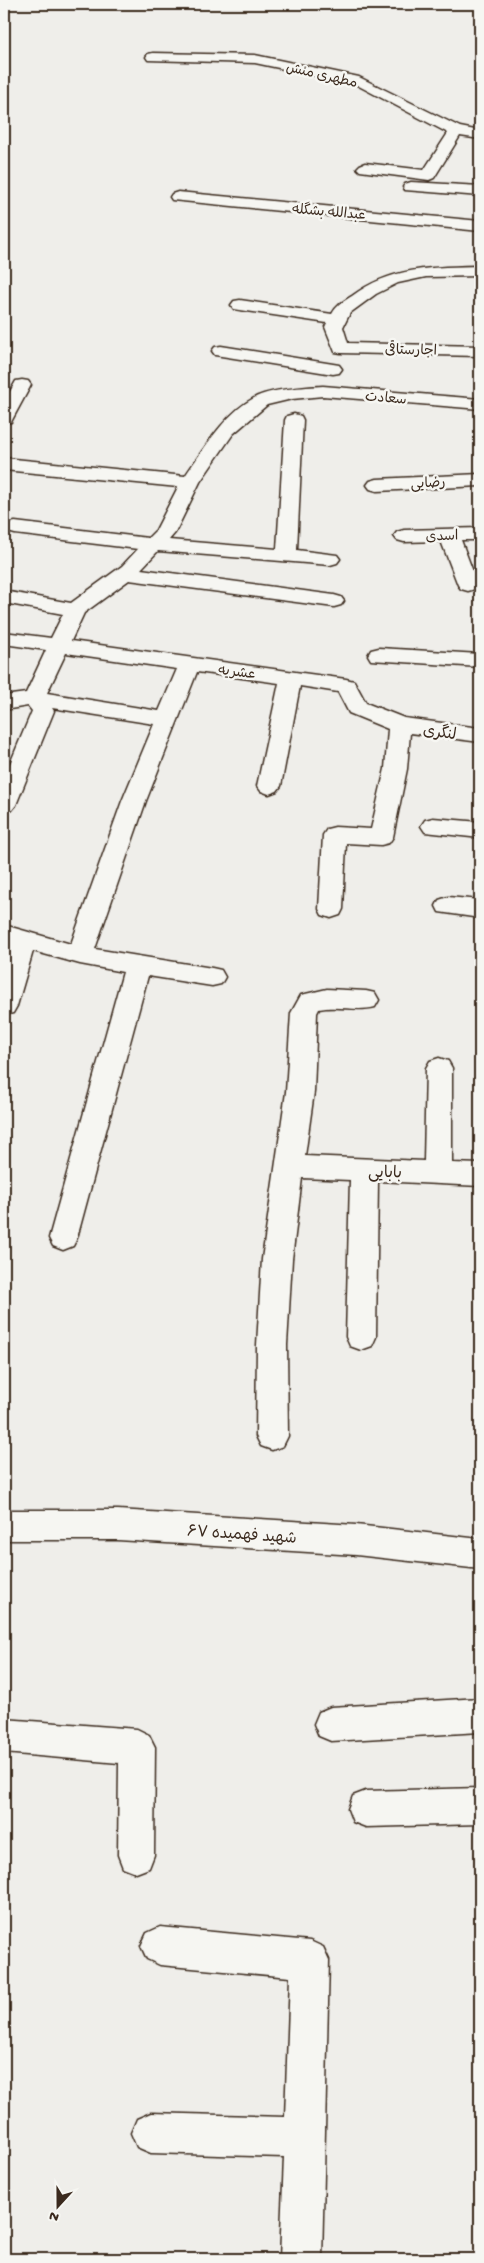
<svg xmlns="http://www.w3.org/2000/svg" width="484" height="2263" viewBox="0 0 484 2263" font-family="'Gochi Hand','Playpen Sans Arabic',sans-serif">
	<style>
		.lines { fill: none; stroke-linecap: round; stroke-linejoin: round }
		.street-casing { stroke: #3b2a1e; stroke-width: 3 }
		.street { fill: #f6f6f2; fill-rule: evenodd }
		.labels { text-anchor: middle; stroke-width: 5; stroke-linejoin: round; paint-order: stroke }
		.far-street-label { font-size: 14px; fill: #3b2a1e; stroke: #f6f6f2 }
		.street-label { font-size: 16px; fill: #3b2a1e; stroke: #f6f6f2 }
	</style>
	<rect width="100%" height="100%" fill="#efeeea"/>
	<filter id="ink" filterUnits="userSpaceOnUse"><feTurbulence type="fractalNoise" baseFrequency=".02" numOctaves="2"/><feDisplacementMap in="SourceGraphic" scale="10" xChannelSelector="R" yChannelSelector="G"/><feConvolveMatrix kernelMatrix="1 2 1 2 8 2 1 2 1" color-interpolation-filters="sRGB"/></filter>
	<g filter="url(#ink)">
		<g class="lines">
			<defs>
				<path id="street" d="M 153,53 L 255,55 L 359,77 L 460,127 L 480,131 L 480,139 L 460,136 L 434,178 L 429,180 L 360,171 L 357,168 L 360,165 L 365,163 L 424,170 L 448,133 L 355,84 L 255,63 L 148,60 L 146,57 L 148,54 Z
					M 411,182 L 480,186 L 480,196 L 405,190 L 403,187 L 405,184 Z
					M 178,192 L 480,221 L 480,231 L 172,200 L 170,197 L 172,194 Z
					M 480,266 L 480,276 L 426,277 L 398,283 L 376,294 L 350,313 L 343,327 L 348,343 L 480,346 L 480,356 L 341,353 L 335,352 L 325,327 L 327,323 L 240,310 L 234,309 L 231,305 L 234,301 L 240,300 L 332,314 C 337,305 344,301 352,296 C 390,267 434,267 480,266 Z
					M 221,346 L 333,364 L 339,365 L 342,369 L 339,373 L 333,374 L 215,355 L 212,351 L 215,347 Z
					M 22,380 L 28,381 L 31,385 L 11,422 L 4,423 L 4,402 L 16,381 Z
					M 323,386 L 480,399 L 480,409 L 323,396 L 292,399 L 267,405 L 233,434 L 200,482 L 175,533 L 169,540 L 277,549 L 285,420 L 287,416 L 294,414 L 301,416 L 303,420 L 297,550 L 337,555 L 340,559 L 337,563 L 330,565 L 158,551 L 141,569 L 334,595 L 341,597 L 344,601 L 341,605 L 334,607 L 129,580 L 84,613 L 71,641 L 346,679 L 354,681 L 366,703 L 404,718 L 480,728 L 480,742 L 410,733 L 407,769 L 393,837 L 389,843 L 381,845 L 346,843 L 343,909 L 340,915 L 331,918 L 322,915 L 319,909 L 323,835 L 327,829 L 335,827 L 371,829 L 385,769 L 388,729 L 349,713 L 338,692 L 300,686 L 281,786 L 277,791 L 269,794 L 261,791 L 257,786 L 279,683 L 197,672 L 146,801 L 95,949 L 212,968 L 221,970 L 225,977 L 221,984 L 212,986 L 148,976 L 77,1238 L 73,1246 L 63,1250 L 53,1246 L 49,1238 L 123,972 L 80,964 L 33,951 L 17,1006 L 13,1013 L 4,1015 L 4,963 L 9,944 L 4,943 L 4,925 L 71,944 L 122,801 L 154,724 L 52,708 L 54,711 L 16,805 L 12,810 L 4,813 L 4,778 L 32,711 L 28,706 L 4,710 L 4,696 L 26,693 L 46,650 L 4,644 L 4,632 L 51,638 L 63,614 L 4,603 L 4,591 L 71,603 L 122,566 L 138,549 L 15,534 L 8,532 L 5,528 L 8,524 L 15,522 L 148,538 L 156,530 L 178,487 L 4,470 L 4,458 L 185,476 C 204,449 224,414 254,398 C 269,389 305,387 323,386 ZM 66,653 L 177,669 L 159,711 L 47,693 Z
					M 480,474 L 480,486 L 377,491 L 370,489 L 367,485 L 370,481 L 377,479 Z
					M 480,528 L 480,540 L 461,540 L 478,585 L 475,589 L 468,591 L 461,589 L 458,585 L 441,541 L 404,542 L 397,540 L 394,536 L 397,532 L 404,530 Z
					M 379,648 L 480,654 L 480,667 L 371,660 L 368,655 L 371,650 Z
					M 433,818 L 480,822 L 480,838 L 425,832 L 421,826 L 425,820 Z
					M 448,897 L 480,900 L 480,918 L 439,912 L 436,906 L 439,900 Z
					M 327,989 L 366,991 L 375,993 L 379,1000 L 375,1007 C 357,1012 338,1005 319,1009 L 317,1013 L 314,1092 L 305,1156 L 424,1161 L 426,1068 L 430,1061 L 439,1058 L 448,1061 L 452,1068 L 452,1163 L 480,1164 L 480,1186 L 378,1181 L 376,1337 L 372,1346 L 361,1350 L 350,1346 L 346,1337 L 350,1180 L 302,1178 L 292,1259 L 287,1345 L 288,1436 L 283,1446 L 272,1450 L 261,1446 L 256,1436 L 257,1345 L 262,1259 L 286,1092 L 291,1013 L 301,995 Z
					M 4,1510 L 118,1510 L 356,1525 L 480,1539 L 480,1569 L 356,1555 L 118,1540 L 4,1540 Z
					M 480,1698 L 480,1732 L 331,1741 L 319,1736 L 314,1724 L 319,1712 L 331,1707 Z
					M 4,1719 L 137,1729 L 149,1735 L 155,1747 L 154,1855 L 149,1868 L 136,1873 L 123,1868 L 118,1855 L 119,1763 L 4,1753 Z
					M 480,1788 L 480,1824 L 366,1827 L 353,1822 L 348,1809 L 353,1796 L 366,1791 Z
					M 160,1927 L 310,1941 L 323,1947 L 329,1960 L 322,2259 L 280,2259 L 284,2157 L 151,2153 L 137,2147 L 131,2133 L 137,2119 L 151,2113 L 285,2117 L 290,1977 L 160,1965 L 147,1959 L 141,1946 L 147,1933 Z"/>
			</defs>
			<use href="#street" class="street-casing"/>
			<use href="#street" class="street"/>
		</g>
	</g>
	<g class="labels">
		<g class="far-street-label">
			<text transform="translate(322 74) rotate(13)" y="5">مطهری منش</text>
			<text transform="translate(329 211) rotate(5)" y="5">عبدالله بشگله</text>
			<text transform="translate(411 349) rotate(1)" y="5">اجارستاقی</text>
			<text transform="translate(386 397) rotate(5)" y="5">سعادت</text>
			<text transform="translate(428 482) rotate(-3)" y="5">رضایی</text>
			<text transform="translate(442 535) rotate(-2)" y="5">اسدی</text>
			<text transform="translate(237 671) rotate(7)" y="5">عشریه</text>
		</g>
		<g class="street-label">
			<text transform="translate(440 731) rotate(8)" y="6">لنگری</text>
			<text transform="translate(385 1171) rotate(1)" y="6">بابایی</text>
			<text transform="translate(242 1533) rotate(4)" y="6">شهید فهمیده ۶۷</text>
		</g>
	</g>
	<rect width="484" height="2263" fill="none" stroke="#f6f6f2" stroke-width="20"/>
	<rect x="10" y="10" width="464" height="2243" fill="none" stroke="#3b2a1e" stroke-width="2" filter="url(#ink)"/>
	<g transform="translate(58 2206) rotate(201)" stroke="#f6f6f2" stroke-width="4" paint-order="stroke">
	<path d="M0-4L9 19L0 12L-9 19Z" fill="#3b2a1e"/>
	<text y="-8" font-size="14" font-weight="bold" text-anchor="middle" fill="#3b2a1e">N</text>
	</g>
</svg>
